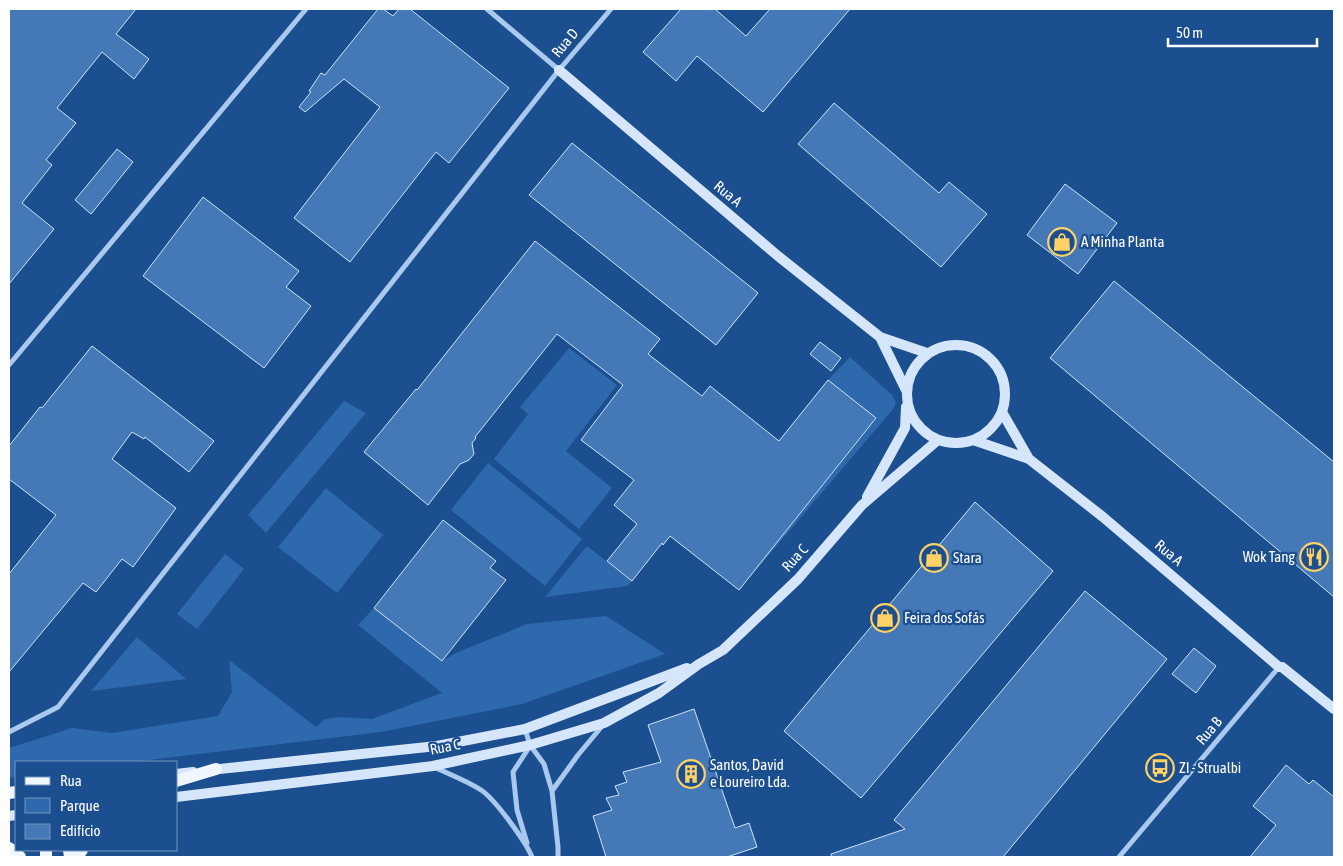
<svg xmlns="http://www.w3.org/2000/svg" width="1343" height="866" viewBox="0 0 1343 866" font-family="'Asap Condensed',sans-serif">
	<style>
		.green { fill: #2e69ad }
		.building { fill: #4478b7; stroke: #cfe3fa }
		.lines { fill: none; stroke-linecap: round; stroke-linejoin: round }
		.street { stroke: #a9c9ee; stroke-width: 5 }
		.secondary { stroke: #d6e6fa; stroke-width: 10 }
		.primary { stroke: #f0f6ff; stroke-width: 12 }
		.labels { text-anchor: middle; stroke-width: 4.5; stroke-linejoin: round; paint-order: stroke }
		.street-label { font-size: 15px; fill: #fff; stroke: #1b4f8f }
		.poi-label { font-size: 15px; fill: #fff; stroke: #1b4f8f; text-anchor: start }
	</style>
	<rect width="100%" height="100%" fill="#1b4f8f"/>
	<path class="green" d="M 569,348 L 617,385 L 566,451 L 612,488 L 579,529 L 494,459 L 528,414 L 520,407 Z
		M 850,357 L 892,395 L 896,402 L 894,408 L 739,590 L 876,419 L 828,380 Z
		M 344,401 L 366,413 L 266,533 L 248,515 Z
		M 488,463 L 582,539 L 545,586 L 451,510 Z
		M 326,488 L 383,535 L 337,593 L 278,547 Z
		M 587,546 L 632,581 L 627,586 L 545,597 Z
		M 225,554 L 244,569 L 197,629 L 177,614 Z
		M 374,608 L 442,661 L 458,652 L 527,624 L 606,616 L 665,654 L 522,704 L 381,732 L 133,762 L 16,762 L 16,777 L 9,778 L 9,748 L 72,728 L 112,733 L 218,716 L 232,692 L 229,660 L 316,727 L 325,719 L 339,717 L 372,719 L 442,693 L 358,625 Z
		M 137,637 L 186,679 L 91,691 Z"/>
	<path class="building" d="M 9,9 L 136,9 L 116,34 L 149,59 L 134,79 L 102,52 L 57,108 L 76,123 L 46,160 L 52,165 L 22,203 L 54,229 L 9,284 Z
		M 378,9 L 383,9 L 393,16 L 399,9 L 410,9 L 509,88 L 449,163 L 436,152 L 350,262 L 294,218 L 380,107 L 344,79 L 305,112 L 299,107 L 311,92 L 309,91 L 321,73 L 325,75 Z
		M 681,9 L 715,9 L 746,36 L 770,9 L 850,9 L 763,112 L 697,56 L 676,81 L 643,52 Z
		M 834,103 L 939,193 L 949,182 L 987,214 L 941,267 L 798,144 Z
		M 572,143 L 758,293 L 716,345 L 529,195 Z
		M 117,149 L 133,162 L 91,214 L 75,200 Z
		M 1065,184 L 1117,223 L 1078,274 L 1027,235 Z
		M 203,197 L 299,271 L 286,287 L 311,306 L 264,368 L 143,276 Z
		M 535,241 L 660,339 L 648,354 L 702,396 L 710,386 L 779,441 L 828,380 L 876,418 L 739,590 L 670,536 L 663,545 L 662,543 L 632,581 L 607,561 L 637,524 L 614,505 L 634,480 L 581,440 L 623,385 L 557,334 L 475,437 L 476,438 L 472,443 L 474,454 L 469,460 L 460,464 L 428,505 L 364,452 L 416,389 L 417,390 Z
		M 1114,281 L 1334,462 L 1334,597 L 1050,358 Z
		M 820,342 L 841,358 L 831,371 L 810,354 Z
		M 92,346 L 214,441 L 189,472 L 145,437 L 144,439 L 132,432 L 112,459 L 176,508 L 133,567 L 122,559 L 96,592 L 83,583 L 9,672 L 9,574 L 56,515 L 9,479 L 9,446 L 40,407 L 42,408 Z
		M 975,502 L 1053,571 L 861,798 L 784,731 Z
		M 443,520 L 496,561 L 490,568 L 506,580 L 442,661 L 374,608 Z
		M 1085,591 L 1167,659 L 1003,857 L 831,857 L 831,854 L 905,829 L 894,820 Z
		M 1194,648 L 1216,666 L 1196,693 L 1172,674 Z
		M 694,709 L 735,828 L 749,823 L 757,847 L 727,857 L 606,857 L 593,816 L 612,810 L 606,798 L 619,795 L 615,786 L 627,782 L 623,772 L 661,762 L 648,725 Z
		M 1286,765 L 1309,784 L 1313,780 L 1334,797 L 1334,857 L 1250,857 L 1276,825 L 1253,806 Z"/>
	<g class="lines">
		<path class="street" d="M 487,9 L 559,70
			M 9,365 L 306,9
			M 525,729 L 530,745 L 544,764 L 552,791
			M 9,732 L 58,707 L 559,70 L 611,9
			M 436,768 C 451,775 467,781 481,790 C 495,799 526,842 532,857
			M 527,843 L 517,810 L 513,772 L 530,746
			M 558,857 L 558,847 L 552,791 L 578,755 L 603,725
			M 1119,857 L 1279,667"/>
		<path class="secondary" d="M 559,70 L 778,256 L 880,337 L 927,353
			M 880,337 L 906,390
			M907 394a49 49 0 1 1 98 0a49 49 0 1 1-98 0Z
			M 1002,412 L 1029,459
			M 973,440 L 1029,459 L 1103,517 L 1279,667 L 1282,667 L 1334,709
			M 867,497 L 905,428 L 906,407
			M 210,770 L 437,746 L 525,729 L 687,668
			M 176,774 L 193,772
			M 176,797 L 433,766 L 530,745 L 604,723 L 659,693 L 699,664 L 723,650 L 798,579 L 862,505 L 938,440
			M 9,816 L 16,815"/>
		<path class="primary" d="M 176,781 L 216,769
			M 9,793 L 16,792
			M 9,848 L 20,857
			M 46,850 L 46,857
			M 69,850 L 70,857
			M 77,857 L 82,850"/>
	</g>
	<defs>
		<symbol id="shop-ring" viewBox="-11 -11 22 22"><circle r="9.5" fill="#1b4f8f" stroke="#ffd166" stroke-width="1.5"/><path d="M-5-2.5h2.3a2.7 3.5 0 0 1 5.4 0H5L5.5 6h-11ZM-1.5-2.5h3a1.5 2.3 0 0 0-3 0Z" fill="#ffd166"/></symbol>
		<symbol id="restaurant-ring" viewBox="-11 -11 22 22"><circle r="9.5" fill="#1b4f8f" stroke="#ffd166" stroke-width="1.5"/><path d="M-5-6h1v4h1v-4h1v4h1v-4h1v5L-1.5 .5V6h-2V.5L-5-1ZM5-6V6H3V1.5H1.5Q1.5-4 5-6Z" fill="#ffd166"/></symbol>
		<symbol id="bus-ring" viewBox="-11 -11 22 22"><circle r="9.5" fill="#1b4f8f" stroke="#ffd166" stroke-width="1.5"/><path d="M-5-6H5V4H4V6H2V4H-2V6H-4V4H-5ZM-3.5-4V0h7V-4ZM-3.5 1.2v1.5H-2V1.2ZM2 1.2v1.5H3.5V1.2Z" fill="#ffd166"/></symbol>
		<symbol id="building-ring" viewBox="-11 -11 22 22"><circle r="9.5" fill="#1b4f8f" stroke="#ffd166" stroke-width="1.5"/><path d="M-4-6H4V6H1V3H-1V6H-4ZM-2.5-4.3h1.7v1.8h-1.7ZM.8-4.3h1.7v1.8H.8ZM-2.5-1h1.7V.8h-1.7ZM.8-1h1.7V.8H.8Z" fill="#ffd166"/></symbol>
	</defs>
	<g fill-rule="evenodd">
		<use href="#shop-ring" x="1046" y="226" width="32" height="32"/>
		<use href="#restaurant-ring" x="1298" y="541" width="32" height="32"/>
		<use href="#shop-ring" x="918" y="542" width="32" height="32"/>
		<use href="#shop-ring" x="869" y="602" width="32" height="32"/>
		<use href="#bus-ring" x="1144" y="752" width="32" height="32"/>
		<use href="#building-ring" x="675" y="758" width="32" height="32"/>
	</g>
	<g class="labels">
		<g class="street-label">
			<text transform="translate(565 43) rotate(-50)" y="5">Rua D</text>
			<text transform="translate(728 194) rotate(40)" y="5">Rua A</text>
			<text transform="translate(1169 553) rotate(40)" y="5">Rua A</text>
			<text transform="translate(795 558) rotate(-48)" y="5">Rua C</text>
			<text transform="translate(1209 731) rotate(-50)" y="5">Rua B</text>
			<text transform="translate(445 747) rotate(-11)" y="5">Rua C</text>
		</g>
		<g class="poi-label">
			<text x="1081" y="247">A Minha Planta</text>
			<text x="1295" y="562" text-anchor="end">Wok Tang</text>
			<text x="953" y="563">Stara</text>
			<text x="904" y="623">Feira dos Sofás</text>
			<text x="710" y="770">Santos, David<tspan x="710" dy="17">e Loureiro Lda.</tspan></text>
			<text x="1179" y="773">ZI - Strualbi</text>
		</g>
	</g>
	<rect width="1343" height="866" fill="none" stroke="#ffffff" stroke-width="20"/>
	<rect x="15" y="761" width="162" height="90" fill="#1b4f8f" stroke="#7695bc"/>
	<rect x="25" y="777" width="25" height="8" fill="#f0f6ff" stroke="#7695bc"/>
	<text x="60" y="786" font-size="15" fill="#ffffff">Rua</text>
	<rect x="25" y="798" width="25" height="15" fill="#2e69ad" stroke="#7695bc"/>
	<text x="60" y="811" font-size="15" fill="#ffffff">Parque</text>
	<rect x="25" y="824" width="25" height="15" fill="#4478b7" stroke="#7695bc"/>
	<text x="60" y="836" font-size="15" fill="#ffffff">Edifício</text>
	<path d="M1168 38v8h149v-8" fill="none" stroke="#ffffff" stroke-width="2.5"/>
	<text x="1176" y="38" font-size="15" fill="#ffffff" stroke="#1b4f8f" stroke-width="4" paint-order="stroke">50 m</text>
</svg>
